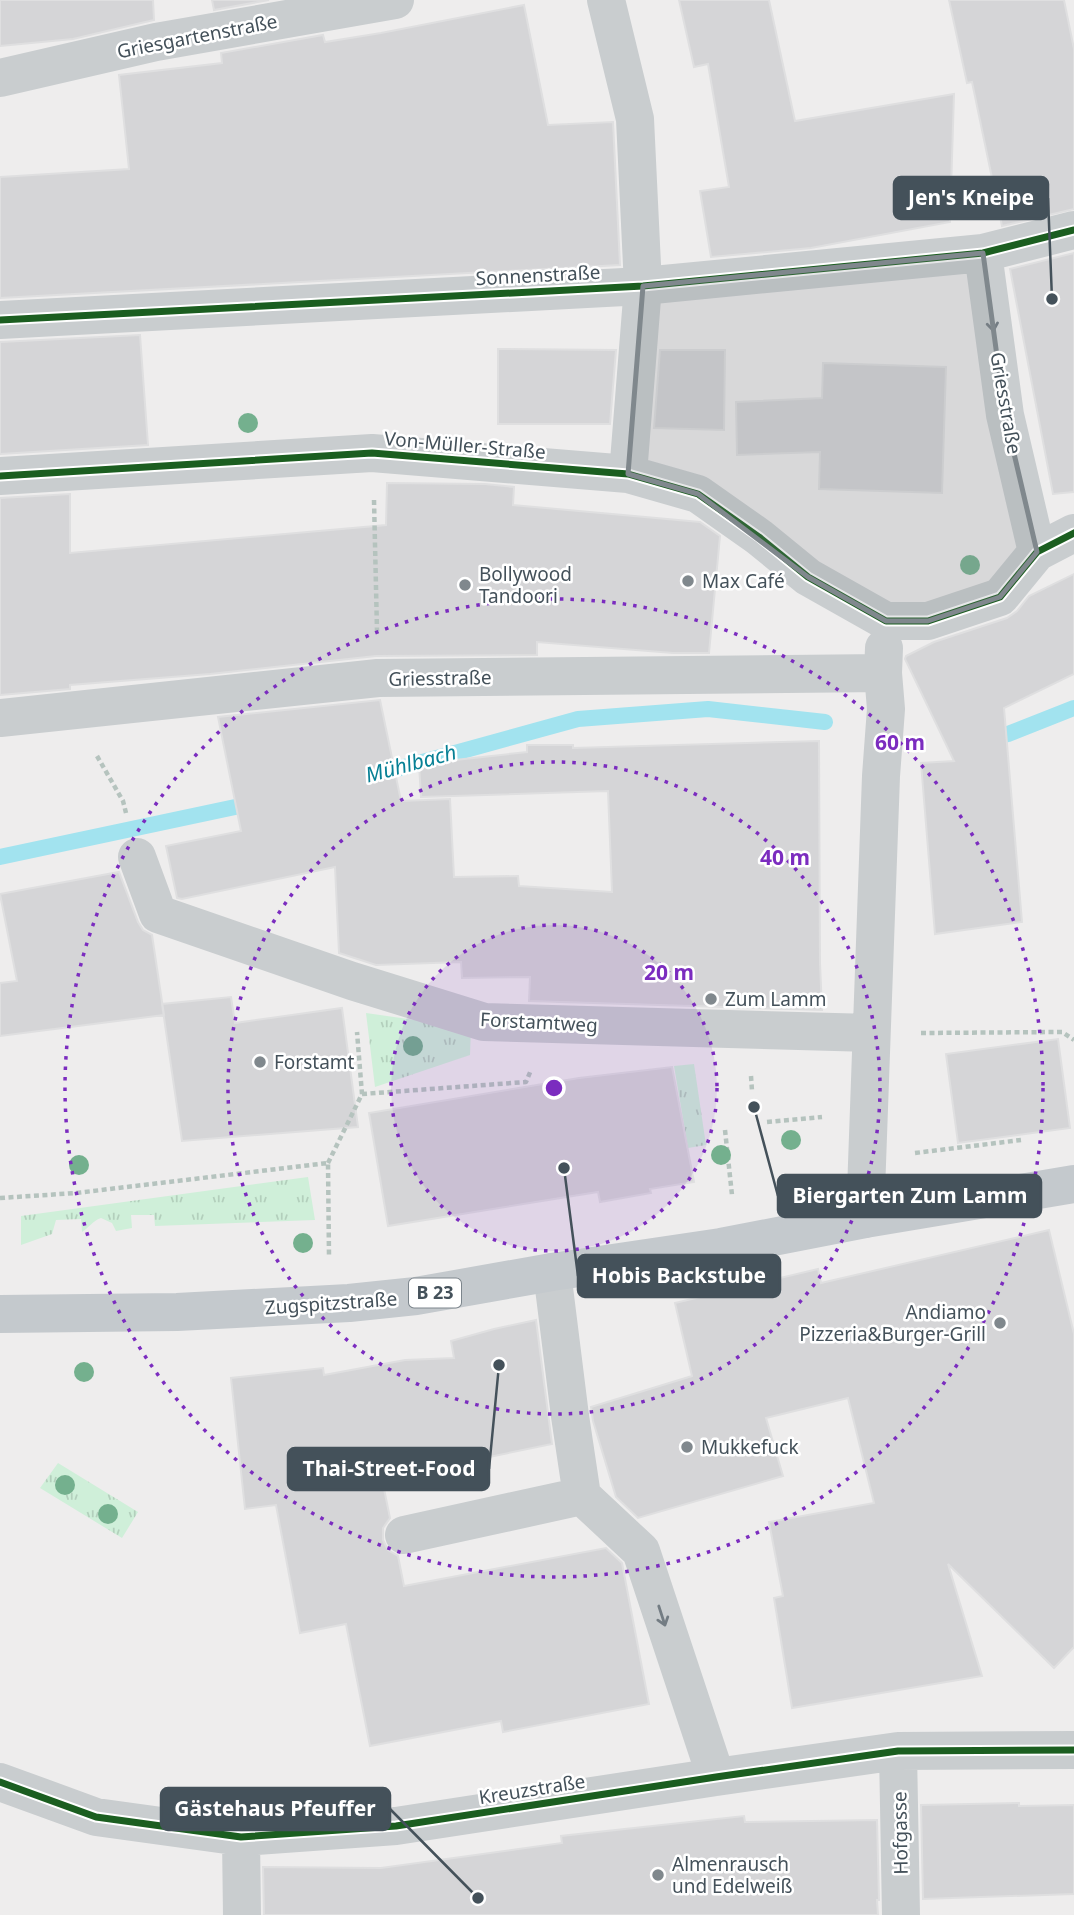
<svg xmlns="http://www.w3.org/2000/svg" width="1074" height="1915" viewBox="0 0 1074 1915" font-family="'Noto Sans',sans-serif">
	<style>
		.grass { fill: url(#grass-tufts) }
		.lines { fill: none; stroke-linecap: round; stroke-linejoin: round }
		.stream { stroke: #a2e3ef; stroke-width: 16 }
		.building { fill: #d5d5d7; stroke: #dfdfe0; stroke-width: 2 }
		.path { stroke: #b5c3be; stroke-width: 4.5; stroke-dasharray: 5 3.5; stroke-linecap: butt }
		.minor { stroke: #c9cdcf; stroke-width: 38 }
		.major { stroke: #c4c9cd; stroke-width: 38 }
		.cycleway-casing { stroke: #fff; stroke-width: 11 }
		.cycleway { stroke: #1b5e20; stroke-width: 7 }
		.tree { fill: #74b08e }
		.oneway { stroke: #737c83 }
		.marked { fill: #80888d; fill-opacity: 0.2; stroke: #80888d; stroke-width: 5; stroke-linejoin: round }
		.ring { fill: none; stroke: #7b2cbf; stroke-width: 3.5; stroke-dasharray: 3.5 7 }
		.poi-dot { fill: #80888d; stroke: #fff; stroke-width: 2.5 }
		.labels { text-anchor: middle; stroke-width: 5; stroke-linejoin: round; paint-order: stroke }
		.shield { fill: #fff; stroke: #7c858c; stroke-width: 2 }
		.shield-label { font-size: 18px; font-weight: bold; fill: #44515a }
		.street-label { font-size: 19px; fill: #44515a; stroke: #fff }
		.poi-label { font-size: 19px; fill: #44515a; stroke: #fff; text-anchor: start }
		.water-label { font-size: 21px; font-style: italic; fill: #078095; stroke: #fff }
		.centre { fill: #7b2cbf; stroke: #fff; stroke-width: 3.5 }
		.ring-label { font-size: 21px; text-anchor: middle; font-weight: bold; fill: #7b2cbf; stroke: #fff; stroke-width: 5; stroke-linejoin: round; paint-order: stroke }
		.leader { fill: none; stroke: #44515a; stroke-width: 2.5 }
		.callout-dot { fill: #44515a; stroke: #fff; stroke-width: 2.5 }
		.callout { fill: #44515a; stroke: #44515a; stroke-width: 2.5 }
		.callout-label { font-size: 21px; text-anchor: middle; font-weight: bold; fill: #fff }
	</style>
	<defs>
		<pattern id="grass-tufts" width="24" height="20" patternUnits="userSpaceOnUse" patternTransform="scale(1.75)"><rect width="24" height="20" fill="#cfefd9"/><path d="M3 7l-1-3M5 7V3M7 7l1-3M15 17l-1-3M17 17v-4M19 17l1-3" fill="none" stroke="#b3cfbc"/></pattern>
	</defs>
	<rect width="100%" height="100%" fill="#eeeded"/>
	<path class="grass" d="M 366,1013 L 471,1028 L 470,1055 L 375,1087 Z
		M 694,1064 L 706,1145 L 688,1148 L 674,1066 Z
		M 308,1177 L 315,1220 L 155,1226 L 154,1215 L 131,1215 L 132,1228 L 116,1231 L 112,1223 L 101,1218 C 92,1221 89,1228 82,1232 L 81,1219 L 56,1220 L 52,1234 L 21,1245 L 21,1216 Z
		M 58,1463 L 138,1512 L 122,1538 L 40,1488 Z"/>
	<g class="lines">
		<path class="stream" d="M 988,739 L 1008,734 L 1074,708
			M 375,775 L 578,719 L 708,709 L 825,722
			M 0,857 L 254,803"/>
	</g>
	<path class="building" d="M 0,0 L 153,0 L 154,20 L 73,39 L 0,46 Z
		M 212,0 L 269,0 L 214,10 Z
		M 679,0 L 769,0 L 795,121 L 954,94 L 950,222 L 811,248 L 711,257 L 700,191 L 729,187 L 708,64 L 694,67 Z
		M 949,0 L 1064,0 L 1074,49 L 1074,209 L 1002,226 L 972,82 L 967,83 Z
		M 524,5 L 548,125 L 613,122 L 620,265 L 0,298 L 0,177 L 129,169 L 119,75 L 222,63 L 221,53 L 323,35 L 325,42 L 381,33 Z
		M 1074,253 L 1074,492 L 1053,494 L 1010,269 Z
		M 140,335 L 148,445 L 0,454 L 0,342 Z
		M 498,349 L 616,350 L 610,424 L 498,424 Z
		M 660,350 L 725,350 L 724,430 L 654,428 Z
		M 823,363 L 946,367 L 942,493 L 819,489 L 820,452 L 737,455 L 736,402 L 822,398 Z
		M 387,483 L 485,484 L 514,487 L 513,505 L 700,522 L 720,536 L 709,653 L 673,653 L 537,642 L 537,655 L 376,656 L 210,674 L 70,685 L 70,689 L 0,695 L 0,498 L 70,494 L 70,553 L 386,525 Z
		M 1074,574 L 1074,674 L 1004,708 L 1022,922 L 935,934 L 921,763 L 954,761 L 905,659 L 906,656 L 934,642 L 1007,618 L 1017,611 L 1029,596 Z
		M 380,700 L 401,801 L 450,799 L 454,877 L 518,876 L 519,886 L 612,892 L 608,791 L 421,797 L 419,764 L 527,752 L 527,745 L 573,745 L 573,748 L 819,741 L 820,963 L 822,1010 L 529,1001 L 530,977 L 462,978 L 461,962 L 376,965 L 339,953 L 335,867 L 182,899 L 177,898 L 166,846 L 241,831 L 218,717 Z
		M 119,872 L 138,922 L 143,930 L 152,935 L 164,1015 L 0,1036 L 0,983 L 17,981 L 0,894 Z
		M 231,997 L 235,1023 L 342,1008 L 358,1127 L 182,1141 L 162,1004 Z
		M 1058,1039 L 1070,1128 L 958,1143 L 946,1054 Z
		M 672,1067 L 694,1182 L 650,1189 L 651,1193 L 600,1202 L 598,1192 L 388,1226 L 369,1113 L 579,1078 Z
		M 1049,1230 L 1074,1334 L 1074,1647 L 1054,1668 L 948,1564 L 982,1676 L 792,1708 L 774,1598 L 783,1596 L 769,1522 L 874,1503 L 848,1398 L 766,1418 L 783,1476 L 638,1518 L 616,1497 L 593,1421 L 591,1407 L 692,1376 L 675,1303 L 818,1269 L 821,1283 Z
		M 536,1320 L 552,1444 L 382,1479 L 390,1518 L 383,1528 L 383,1540 L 388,1550 L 398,1556 L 404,1586 L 606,1548 L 622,1563 L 649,1704 L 503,1732 L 501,1721 L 370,1746 L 346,1624 L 300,1633 L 276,1505 L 245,1509 L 231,1378 L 323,1368 L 324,1375 L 405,1360 L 454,1358 L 451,1341 L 494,1329 Z
		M 1019,1803 L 1019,1806 L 1074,1805 L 1074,1894 L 923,1899 L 921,1805 Z
		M 744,1816 L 745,1822 L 877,1820 L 879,1900 L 877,1900 L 878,1915 L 264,1915 L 263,1867 L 381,1868 L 562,1843 L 561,1836 Z"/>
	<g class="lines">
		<path class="path" d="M 374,500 L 377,631
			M 97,756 L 123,801 L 126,813
			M 921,1033 L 1062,1032 L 1074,1040
			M 751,1076 L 752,1091
			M 362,1094 L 526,1082 L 531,1070
			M 767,1122 L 822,1117
			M 725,1130 L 732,1195
			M 915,1153 L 1021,1140
			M 328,1163 L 362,1094 L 357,1032
			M 0,1198 L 76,1193 L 328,1163 L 329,1256"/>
		<path class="minor" d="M 606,0 L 635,119 L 643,286 L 628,474
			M 0,78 L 156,42 L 395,0
			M 983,253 L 1005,415 L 1037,552
			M 0,320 L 643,286 L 983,253 L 1074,230
			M 0,476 L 372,453 L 628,474 L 698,494 L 759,537 L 808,577 L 886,621 L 928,621 L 1000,597 L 1037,552 L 1074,533
			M 0,718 L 378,678 L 883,673
			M 137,857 L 158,914 L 352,981 L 484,1022 L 871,1033
			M 865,1219 L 881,776 L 886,709 L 883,673 L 884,648
			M 552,1272 L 570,1416 L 582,1496 L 641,1551 L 716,1777
			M 404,1535 L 582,1496
			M 898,1751 L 901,1915
			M 0,1782 L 96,1817 L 241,1837 L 396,1826 L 716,1777 L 898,1751 L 1074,1750
			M 241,1837 L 242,1915"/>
		<path class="major" d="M 0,1314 L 177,1312 L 349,1303 L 416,1296 L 552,1272 L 721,1247 L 865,1219 L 1074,1184"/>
		<defs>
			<path id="cycleway" d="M 0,320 L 643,286 L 983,253 L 1074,230
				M 0,476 L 372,453 L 628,474 L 698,494 L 759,537 L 808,577 L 886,621 L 928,621 L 1000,597 L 1037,552 L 1074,533
				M 0,1782 L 96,1817 L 241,1837 L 396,1826 L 716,1777 L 898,1751 L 1074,1750"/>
		</defs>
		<use href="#cycleway" class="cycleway-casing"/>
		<use href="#cycleway" class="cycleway"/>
	</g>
	<g class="tree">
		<circle cx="248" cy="423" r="10"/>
		<circle cx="970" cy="565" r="10"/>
		<circle cx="413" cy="1046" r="10"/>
		<circle cx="791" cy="1140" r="10"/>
		<circle cx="721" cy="1155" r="10"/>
		<circle cx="79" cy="1165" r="10"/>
		<circle cx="303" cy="1243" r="10"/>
		<circle cx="84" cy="1372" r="10"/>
		<circle cx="65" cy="1485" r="10"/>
		<circle cx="108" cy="1514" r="10"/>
	</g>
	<defs><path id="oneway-shaft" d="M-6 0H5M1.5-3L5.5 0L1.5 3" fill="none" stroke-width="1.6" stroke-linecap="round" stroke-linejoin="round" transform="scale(1.75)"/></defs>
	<g class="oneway">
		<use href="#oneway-shaft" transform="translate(992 321) rotate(82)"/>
		<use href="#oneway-shaft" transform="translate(662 1616) rotate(72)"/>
	</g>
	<path class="marked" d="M 983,253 L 1005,415 L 1037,552 L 1000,597 L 928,621 L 886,621 L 808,577 L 698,494 L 628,474 L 643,286 Z"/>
	<circle cx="554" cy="1088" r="163" fill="#7b2cbf" fill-opacity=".12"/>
	<g class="ring">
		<circle cx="554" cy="1088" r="163"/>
		<circle cx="554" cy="1088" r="326"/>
		<circle cx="554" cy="1088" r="489"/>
	</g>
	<g class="poi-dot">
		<circle cx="688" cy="581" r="7"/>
		<circle cx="465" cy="585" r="7"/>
		<circle cx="711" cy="999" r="7"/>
		<circle cx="260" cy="1062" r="7"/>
		<circle cx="1000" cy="1323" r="7"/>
		<circle cx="687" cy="1447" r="7"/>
		<circle cx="658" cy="1875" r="7"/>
	</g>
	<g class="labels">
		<rect class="shield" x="409" y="1278.5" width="52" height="29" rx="5"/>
		<g class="shield-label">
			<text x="435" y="1299">B 23</text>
		</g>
		<g class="street-label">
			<text transform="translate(197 36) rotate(-11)" y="7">Griesgartenstraße</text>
			<text transform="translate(538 275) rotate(-3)" y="7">Sonnenstraße</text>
			<text transform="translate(1006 403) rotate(80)" y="7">Griesstraße</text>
			<text transform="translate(465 445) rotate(5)" y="7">Von-Müller-Straße</text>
			<text transform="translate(440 678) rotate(-1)" y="7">Griesstraße</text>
			<text transform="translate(539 1022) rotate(3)" y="7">Forstamtweg</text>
			<text transform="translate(331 1303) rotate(-4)" y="7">Zugspitzstraße</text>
			<text transform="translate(532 1789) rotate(-9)" y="7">Kreuzstraße</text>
			<text transform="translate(900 1833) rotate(-91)" y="7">Hofgasse</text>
		</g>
		<g class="poi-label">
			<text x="479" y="581">Bollywood<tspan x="479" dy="22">Tandoori</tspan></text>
			<text x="702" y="588">Max Café</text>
			<text x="725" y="1006">Zum Lamm</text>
			<text x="274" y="1069">Forstamt</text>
			<text x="986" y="1319" text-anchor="end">Andiamo<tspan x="986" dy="22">Pizzeria&amp;Burger-Grill</tspan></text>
			<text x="701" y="1454">Mukkefuck</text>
			<text x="672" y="1871">Almenrausch<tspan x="672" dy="22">und Edelweiß</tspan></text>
		</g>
		<g class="water-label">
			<text transform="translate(411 764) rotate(-15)" y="7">Mühlbach</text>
		</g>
	</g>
	<circle cx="554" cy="1088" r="10" class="centre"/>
	<g class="ring-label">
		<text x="900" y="750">60 m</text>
		<text x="785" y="865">40 m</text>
		<text x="669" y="980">20 m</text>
	</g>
	<path class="leader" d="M1052 299L1048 198M754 1107L778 1196M564 1168L578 1276M499 1365L489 1469M478 1898L390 1809"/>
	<g class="callout-dot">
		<circle cx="1052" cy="299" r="7"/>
		<circle cx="754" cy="1107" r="7"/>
		<circle cx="564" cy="1168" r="7"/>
		<circle cx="499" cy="1365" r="7"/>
		<circle cx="478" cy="1898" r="7"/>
	</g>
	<g class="callout">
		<rect x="894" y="177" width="154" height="42" rx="7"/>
		<rect x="778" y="1175" width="263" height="42" rx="7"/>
		<rect x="578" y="1255" width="202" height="42" rx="7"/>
		<rect x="288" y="1448" width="201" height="42" rx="7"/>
		<rect x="161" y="1788" width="229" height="42" rx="7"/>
	</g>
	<g class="callout-label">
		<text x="971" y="205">Jen's Kneipe</text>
		<text x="910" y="1203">Biergarten Zum Lamm</text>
		<text x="679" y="1283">Hobis Backstube</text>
		<text x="389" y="1476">Thai-Street-Food</text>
		<text x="275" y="1816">Gästehaus Pfeuffer</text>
	</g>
</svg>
